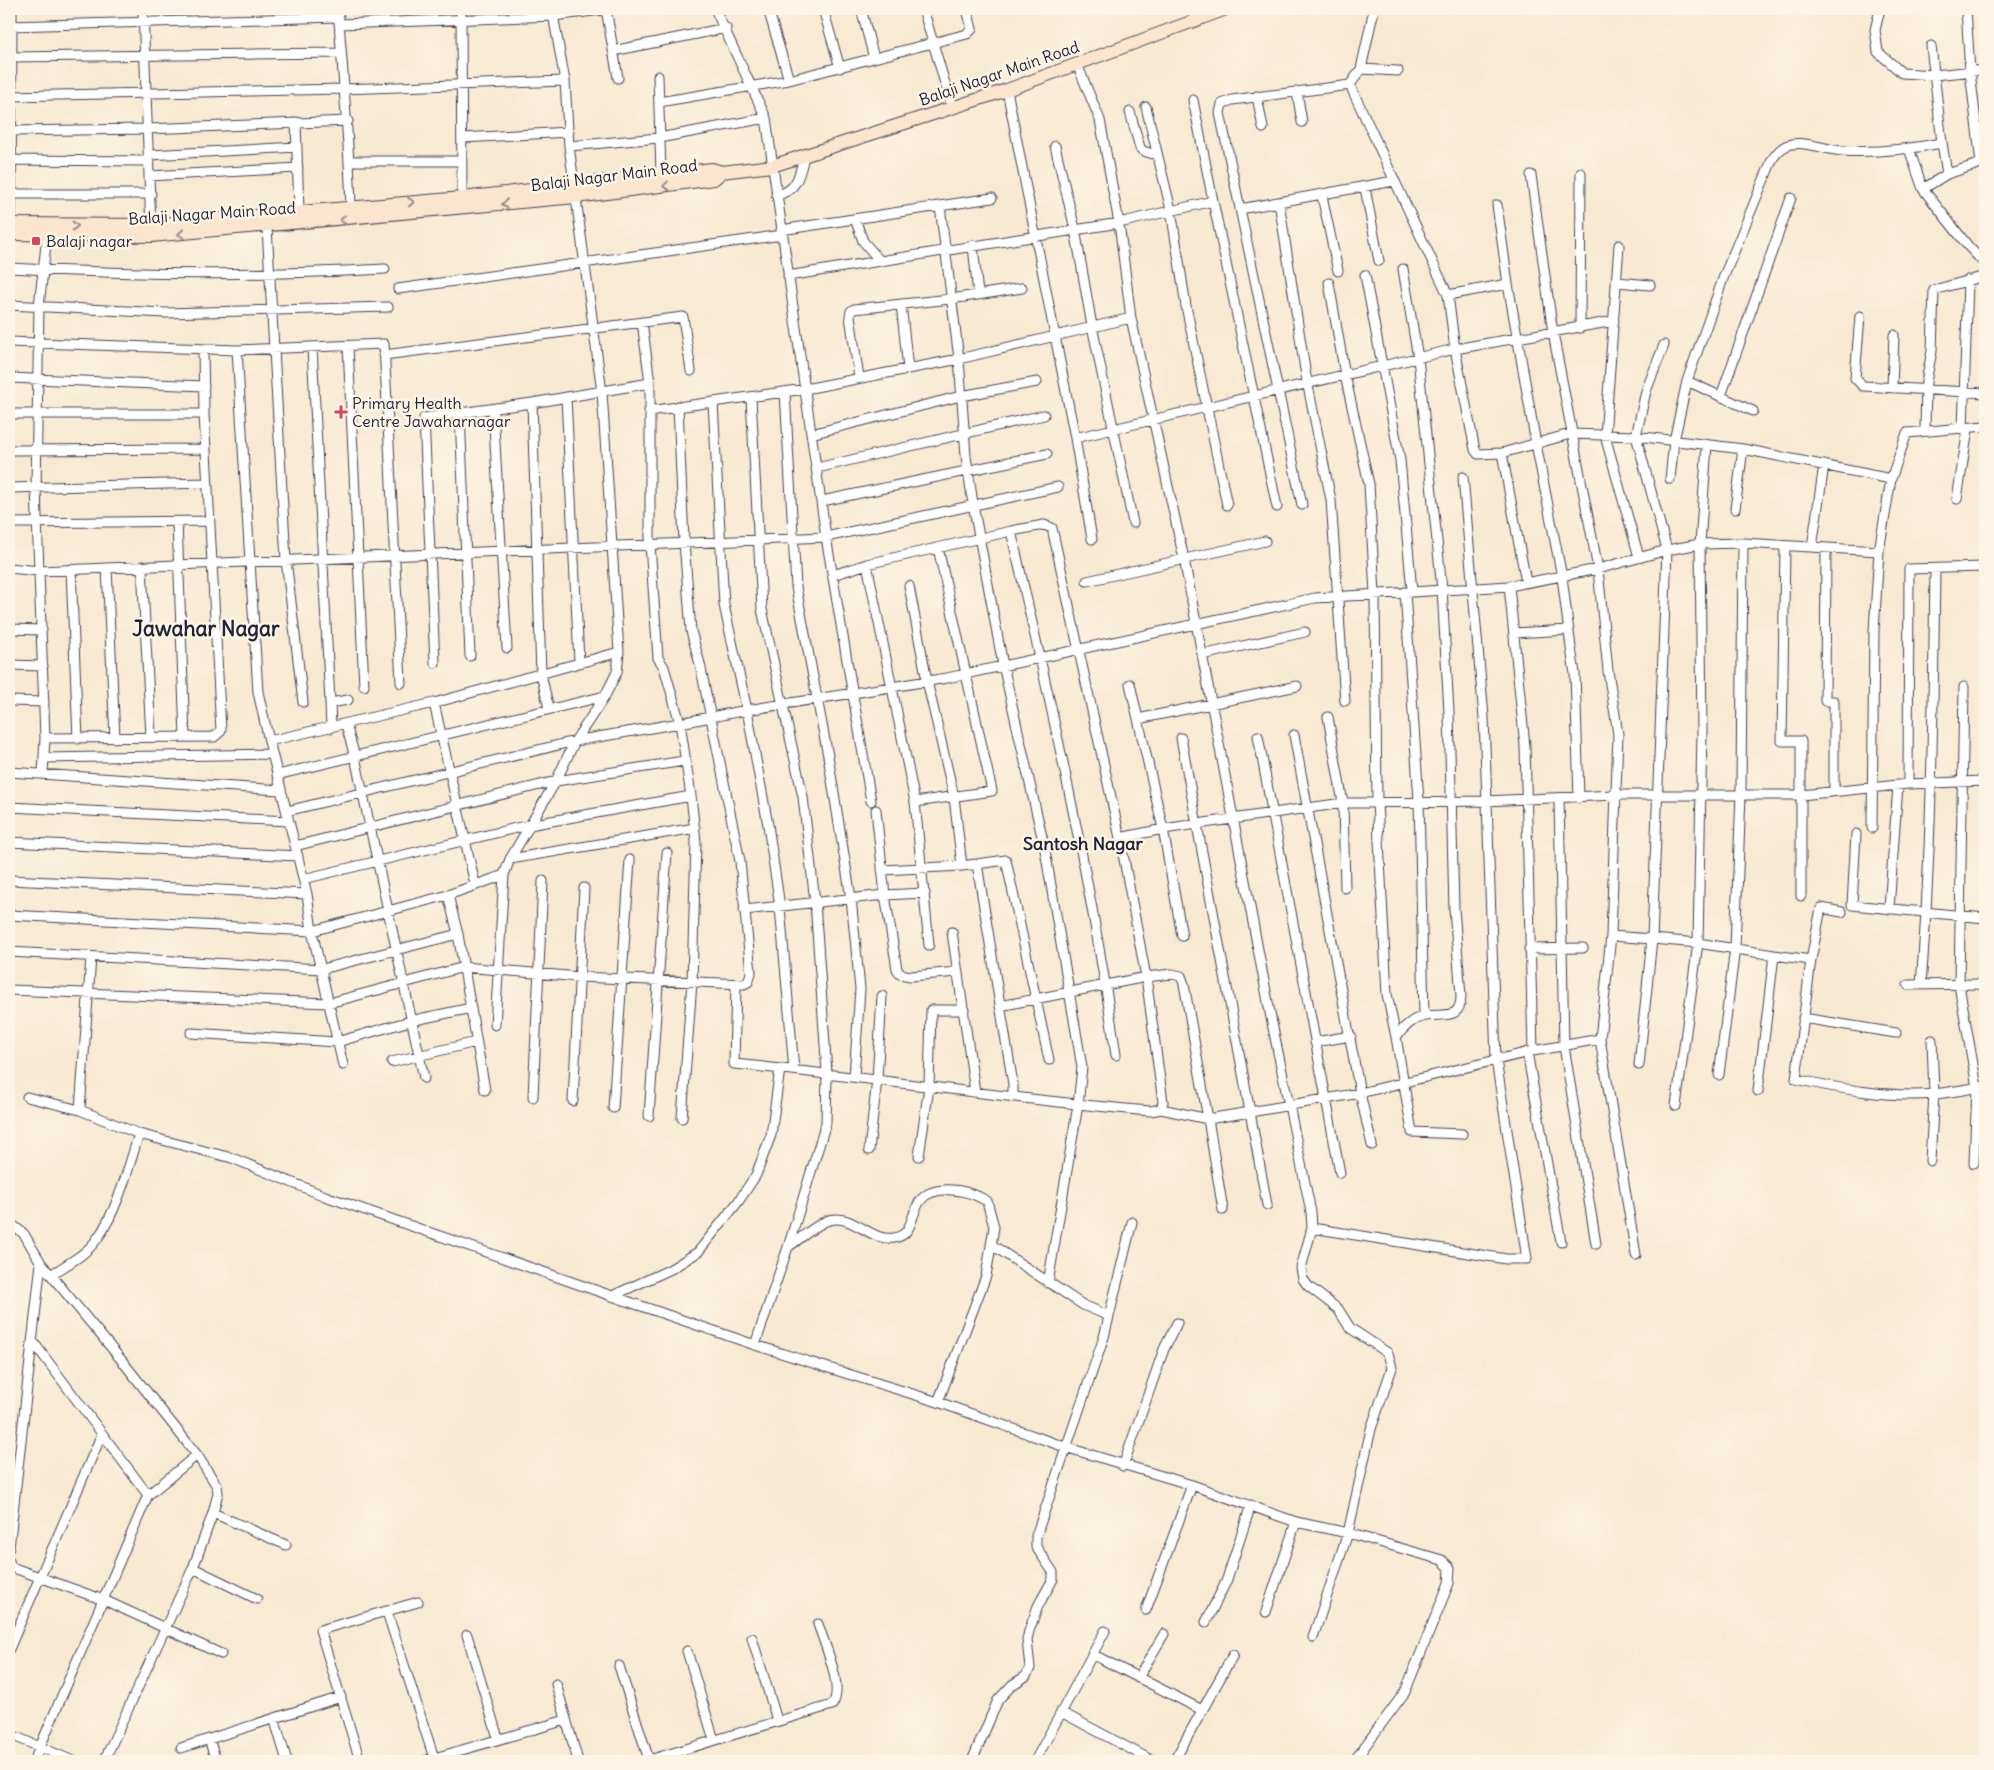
<svg xmlns="http://www.w3.org/2000/svg" width="1994" height="1770" viewBox="0 0 1994 1770" font-family="Delius,sans-serif">
	<style>
		.lines { fill: none; stroke-linecap: round; stroke-linejoin: round }
		.street-casing { stroke: #424052; stroke-width: 11 }
		.secondary-casing { stroke: #424052; stroke-width: 14 }
		.street { stroke: #fff; stroke-width: 9 }
		.secondary { stroke: #fce5cf; stroke-width: 12 }
		.oneway { stroke: #9a8d8c }
		.poi-dot { fill: #d1495b; stroke: #fcf5e5; stroke-width: 2 }
		.labels { text-anchor: middle; stroke-width: 5; stroke-linejoin: round; paint-order: stroke }
		.street-label { font-size: 16px; fill: #22223b; stroke: #fcf5e5 }
		.poi-label { font-size: 16px; fill: #22223b; stroke: #fcf5e5; text-anchor: start }
		.neighbourhood-label { font-size: 18px; font-weight: bold; fill: #22223b; stroke: #fcf5e5 }
		.district-label { font-size: 21px; font-weight: bold; fill: #22223b; stroke: #fcf5e5 }
	</style>
	<rect width="100%" height="100%" fill="#fcf5e5"/>
	<filter id="ink" filterUnits="userSpaceOnUse"><feTurbulence type="fractalNoise" baseFrequency=".02" numOctaves="2"/><feDisplacementMap in="SourceGraphic" scale="10" xChannelSelector="R" yChannelSelector="G"/><feConvolveMatrix kernelMatrix="1 2 1 2 8 2 1 2 1" color-interpolation-filters="sRGB"/></filter>
	<filter id="wash" filterUnits="userSpaceOnUse"><feTurbulence type="fractalNoise" baseFrequency=".0096" numOctaves="4" result="noise"/><feDisplacementMap in="SourceGraphic" scale="20" xChannelSelector="R" yChannelSelector="G"/><feGaussianBlur stdDeviation="1.12" result="paint"/><feColorMatrix in="noise" values="0 0 0 0 0 0 0 0 0 0 0 0 0 0 0 0 0 1.4 0 .05"/><feComposite in="paint" operator="in"/></filter>
	<g filter="url(#wash)">
		<rect width="100%" height="100%" fill="#f7e9d2"/>
	</g>
	<g filter="url(#ink)">
		<g class="lines">
			<defs>
				<path id="street" d="M 143,9 L 151,231
					M 338,9 C 343,75 349,141 351,208
					M 461,9 L 462,198
					M 606,9 L 618,78
					M 715,9 L 766,118 L 826,537 L 871,801
					M 823,9 L 840,68
					M 861,9 L 874,58
					M 923,9 L 952,107
					M 1880,9 L 1875,30 L 1878,52 L 1902,73 L 1934,75 L 1985,70
					M 1966,9 L 1970,72 L 1981,163
					M 340,24 L 553,16 L 610,9
					M 9,26 L 339,17
					M 613,51 L 726,28
					M 9,57 L 341,53
					M 1077,64 L 1100,120 L 1119,223 L 1131,318 L 1184,559 L 1272,1023 L 1311,1212 L 1312,1228 L 1301,1268 L 1303,1279 L 1308,1286 L 1338,1309 L 1350,1328 L 1388,1353 L 1392,1368 L 1371,1429 L 1348,1533 L 1313,1637
					M 1361,69 L 1398,71
					M 658,76 L 661,174
					M 789,80 L 967,34 L 972,29 L 967,9
					M 1350,85 L 1361,69 L 1374,9
					M 1007,90 L 1055,336 L 1131,318
					M 1297,92 L 1302,122
					M 9,96 L 343,89 L 565,81
					M 1257,96 L 1263,128
					M 659,102 L 789,80 L 768,9
					M 1146,107 L 1171,210 L 1186,306 L 1227,505
					M 1130,112 L 1140,148 L 1143,151 L 1157,155
					M 296,122 L 299,212
					M 9,131 L 147,129 L 348,121
					M 463,138 L 569,132
					M 1942,143 L 1947,174
					M 569,146 L 659,138 L 766,118
					M 1055,146 L 1075,229 L 1092,326 L 1133,523
					M 1909,149 L 1923,189 L 1968,246 L 1985,264
					M 149,155 L 297,147
					M 9,160 L 149,161
					M 350,161 L 462,161
					M 149,176 L 298,168
					M 1365,188 L 1379,261
					M 1923,189 L 1947,174 L 1985,162
					M 9,194 L 151,194
					M 776,195 C 797,192 800,174 804,156
					M 1322,196 L 1338,271
					M 1213,201 L 1277,507
					M 1279,202 L 1306,376 L 1331,500 L 1345,701
					M 1497,205 L 1508,284
					M 940,206 L 959,359 L 966,456 L 973,504 L 1003,665 L 1045,850 L 1082,1067 L 1078,1105 L 1048,1283
					M 1240,209 L 1394,181
					M 855,219 L 863,241 L 880,261 L 1119,223 L 1213,201 L 1193,100
					M 11,224 L 12,9
					M 267,227 L 286,560 L 303,702
					M 781,230 L 992,198
					M 973,245 L 978,295
					M 1619,245 L 1605,436 L 1639,557
					M 9,268 C 134,275 260,276 385,269
					M 1403,269 L 1418,358 L 1442,589 L 1449,712 L 1454,909 L 1461,996 C 1461,1021 1443,1013 1425,1016 C 1414,1018 1403,1028 1396,1037 L 1412,1132 L 1462,1134
					M 1365,275 L 1400,460 L 1412,591
					M 788,276 L 880,261
					M 1617,282 L 1650,285
					M 1329,283 L 1345,375 L 1369,484 L 1375,594 L 1377,802 L 1387,994 L 1396,1037
					M 398,289 L 782,235
					M 1448,295 L 1508,284 L 1536,444 L 1562,577 L 1571,648 L 1575,674 L 1579,798
					M 901,304 L 908,369
					M 9,305 L 165,313 L 388,307
					M 1860,316 L 1855,378 L 1863,386 L 1985,393
					M 642,322 L 650,383 L 650,544 L 658,658 L 664,667 L 680,723 L 747,710 L 947,678 L 1315,598 L 1509,586 L 1598,569 L 1667,550 L 1700,544 L 1707,445
					M 1580,328 L 1581,173
					M 9,342 L 237,350 L 384,344 L 401,683
					M 1664,345 L 1646,391 L 1636,436 L 1667,550 L 1652,939 L 1698,943 L 1774,955 L 1758,1091
					M 348,346 L 364,686
					M 312,347 L 330,703
					M 237,350 L 258,692 L 269,741
					M 384,355 L 683,317 L 691,371
					M 9,378 L 204,386
					M 859,378 L 850,316 L 851,311 L 854,309 L 951,299 L 1022,288
					M 1687,381 L 1753,411
					M 1892,388 L 1894,335
					M 785,392 L 796,587 L 828,756 L 851,898 L 860,989 L 854,1077
					M 1721,396 L 1791,198
					M 566,397 L 579,661
					M 751,397 L 762,609 L 803,797 L 815,902 L 827,1073 L 826,1123 L 788,1247 L 755,1345
					M 713,402 L 724,605 L 747,710 L 768,825 L 780,907 L 794,1070
					M 532,403 L 541,674 L 549,709
					M 493,409 L 507,648
					M 649,411 L 805,389 L 959,359 L 1055,336 L 1075,438 L 1455,349 L 1614,321
					M 9,414 L 204,414
					M 460,414 L 470,656
					M 1963,429 L 1968,280
					M 1925,430 L 1926,382 L 1932,351 L 1934,290 L 1985,276
					M 811,434 L 961,396 L 1037,382
					M 1075,438 L 1092,539
					M 9,450 L 206,449
					M 1502,453 L 1526,582
					M 817,468 L 1044,415
					M 1670,479 L 1674,441 L 1687,381 L 1724,276 L 1772,160 C 1776,153 1780,148 1788,145 C 1805,140 1825,150 1842,151 C 1875,153 1910,149 1942,143 L 1931,46
					M 9,488 L 207,483
					M 1957,499 L 1968,429
					M 822,501 L 1047,454
					M 1302,505 L 1220,113 L 1222,104 L 1232,100 L 1350,85 L 1448,295 L 1455,349 L 1475,450 L 1478,454 L 1502,453 L 1570,434 L 1636,436 L 1743,449 L 1891,479 L 1907,433 L 1985,426
					M 1735,509 L 1743,449
					M 177,522 L 185,737
					M 9,523 L 210,521
					M 1011,531 C 1051,704 1091,879 1116,1055
					M 1785,546 L 1782,741 L 1801,741 L 1801,896
					M 1812,547 L 1824,465
					M 1826,548 L 1825,701 L 1834,701 L 1834,791
					M 867,564 L 915,802 L 929,945
					M 142,566 L 151,737
					M 9,568 L 39,571 L 826,537 L 1058,487
					M 107,568 L 115,738
					M 71,569 L 78,739
					M 833,575 L 867,564 L 1011,531 L 1044,525 L 1052,528 L 1120,838 L 1146,977 L 1163,1102 L 1161,1109
					M 1087,581 L 1265,541
					M 909,586 L 927,681 L 954,797 L 962,866
					M 1509,586 L 1525,746 L 1533,1051
					M 1405,592 L 1419,801 L 1424,1016
					M 9,629 L 42,630
					M 1514,633 L 1569,630
					M 1202,655 L 1305,632
					M 435,663 L 424,418 L 532,403 L 650,383
					M 9,665 L 43,666
					M 1130,684 L 1138,719
					M 1964,687 L 1959,985 L 1977,1087 L 1974,1163
					M 9,701 L 44,702
					M 434,703 L 475,884
					M 1328,717 L 1343,803 L 1345,888
					M 346,725 L 355,757 L 424,1078
					M 331,728 L 330,703 L 348,700
					M 1294,735 L 1360,1093 L 1372,1145
					M 1258,736 L 1340,1173
					M 45,738 L 214,737 L 221,731 L 204,414 L 203,349
					M 44,758 L 272,754
					M 9,772 L 280,790
					M 43,774 L 45,738 L 36,488 L 39,306 L 47,236
					M 277,775 L 605,696
					M 1908,784 L 1909,569 L 1984,567
					M 1559,798 L 1564,1046 L 1596,1244
					M 915,802 L 992,791 L 938,548
					M 9,807 L 289,821
					M 287,811 L 575,741 L 680,723 L 691,796
					M 1872,828 L 1874,631 L 1879,551
					M 1856,834 L 1852,905 L 1985,918
					M 1120,838 L 1163,829 L 1343,803 L 1486,801 L 1615,795 L 1801,795 L 1908,784 L 1985,781
					M 9,842 L 298,856
					M 295,846 L 556,781 L 684,761
					M 510,859 L 695,828
					M 977,864 L 1013,1084 L 1013,1097
					M 882,870 L 962,866 L 1006,860 L 1049,1060
					M 303,879 L 529,825 L 691,796 L 696,842 L 692,982 L 682,1118
					M 9,880 L 307,894
					M 925,893 L 885,895 L 897,969 L 900,974 L 911,976 L 958,972
					M 448,895 L 458,934 L 485,1090
					M 1889,909 L 1898,785
					M 744,910 L 885,895 L 876,810
					M 1842,912 L 1821,908 L 1811,960 L 1796,1079 C 1841,1089 1889,1098 1935,1094 C 1952,1092 1969,1089 1985,1086
					M 9,915 L 312,931 L 448,895 L 504,875 L 510,859 L 556,781 L 575,741 L 605,696 L 617,672 L 619,652 L 602,392 L 569,146 L 565,81 L 552,9
					M 952,932 L 975,1092
					M 1182,936 L 1163,829 L 1138,719 L 1297,686
					M 1611,936 L 1652,939 L 1639,1065
					M 1529,949 L 1583,948
					M 9,952 L 322,969 L 458,934
					M 1774,955 L 1811,960
					M 736,984 L 734,1064 C 873,1077 1012,1100 1151,1111 L 1161,1109 L 1208,1119 L 1223,1210
					M 1908,985 L 1985,984
					M 1921,985 C 1932,847 1933,709 1935,570
					M 9,990 L 329,1003 L 464,967 L 579,977 L 744,984 L 748,982 L 751,973 L 740,861 L 700,664 L 691,631 L 684,542 L 678,406
					M 1000,1006 L 1146,977 L 1172,974 L 1181,976 L 1184,984 L 1208,1119 L 1250,1112 L 1181,738
					M 1803,1018 L 1896,1033
					M 495,1025 L 504,875
					M 191,1033 L 337,1042 L 410,1021 L 471,1008
					M 1600,1039 L 1636,1255
					M 1315,1042 L 1351,1036
					M 1527,1052 L 1561,1242
					M 392,1062 L 476,1042
					M 343,1065 L 312,931 L 307,894 L 269,741 L 434,703 L 619,652
					M 1719,1075 L 1735,948 L 1741,794 L 1743,543
					M 27,1097 L 80,1110 L 139,1134
					M 533,1097 L 543,881
					M 573,1101 L 584,888
					M 1676,1106 L 1698,943 L 1702,731 L 1700,544 L 1743,543 L 1879,551 L 1891,479
					M 613,1108 L 630,860
					M 80,1110 L 91,957
					M 649,1116 L 667,853
					M 869,1150 L 877,1080 L 882,996
					M 919,1156 L 929,1087 L 931,1010 L 964,1010
					M 1930,1161 L 1934,1094 L 1932,1040
					M 1267,1205 L 1250,1112 L 1360,1093 L 1533,1051 L 1600,1039 L 1611,936 L 1618,734 L 1608,671 L 1598,569 L 1553,333 L 1531,175
					M 9,1222 L 24,1234 L 41,1263 L 123,1362 L 197,1455 L 217,1486 L 218,1493 L 213,1513 L 193,1568 L 104,1761
					M 1312,1228 L 1506,1259 L 1527,1259 L 1496,1060 L 1484,717 L 1463,477
					M 992,1245 L 1083,1305 L 1109,1316
					M 788,1247 C 800,1239 813,1227 826,1221 C 852,1211 869,1242 894,1238 C 922,1234 903,1192 944,1190 C 960,1189 973,1193 987,1201 L 994,1227 L 986,1276 L 938,1402
					M 51,1275 C 67,1264 86,1255 97,1239 C 117,1212 129,1166 139,1134 L 232,1158 L 325,1196 L 612,1296 L 755,1345 L 938,1402 L 1065,1447 L 1192,1485 L 1296,1522 L 1348,1533 L 1442,1560 L 1450,1568 L 1449,1583 L 1405,1692 L 1354,1761
					M 612,1296 L 671,1269 L 698,1252 L 738,1202 L 756,1175 L 771,1135 L 780,1069
					M 34,1343 L 148,1495
					M 1123,1466 L 1164,1349 L 1177,1323
					M 213,1513 L 286,1545
					M 9,1548 L 41,1263
					M 9,1561 L 11,1567 L 104,1600 L 221,1654
					M 193,1568 L 257,1599
					M 1146,1610 L 1192,1485
					M 387,1612 L 434,1758
					M 1266,1612 L 1296,1522
					M 1206,1622 L 1226,1582 L 1251,1505
					M 467,1635 L 498,1738
					M 752,1638 L 777,1720
					M 9,1649 L 101,1436
					M 687,1651 L 714,1740
					M 1092,1654 L 1202,1710
					M 619,1666 L 649,1760
					M 1138,1678 L 1164,1634
					M 556,1684 L 578,1761
					M 1061,1712 L 1153,1761
					M 274,1718 L 287,1761
					M 9,1734 L 73,1761
					M 209,1739 L 216,1761
					M 181,1748 L 341,1697
					M 34,1761 L 148,1495 L 197,1455
					M 360,1761 L 320,1630 L 418,1602
					M 424,1761 L 566,1720
					M 646,1761 L 832,1705 C 845,1689 824,1643 818,1624
					M 972,1761 L 998,1700 L 1012,1685 L 1026,1676 L 1030,1668 L 1027,1640 L 1029,1631 L 1038,1606 L 1053,1579 L 1053,1572 L 1036,1547 L 1036,1536 L 1104,1337 L 1132,1222
					M 1035,1761 L 1105,1631
					M 1174,1761 L 1233,1655"/>
				<path id="secondary" d="M 9,224 L 151,225 L 462,198 L 712,169 L 722,172
					M 9,234 L 151,236 L 576,197 L 714,179 L 722,172 L 772,166 L 1007,90 L 1226,9"/>
			</defs>
			<use href="#street" class="street-casing"/>
			<use href="#secondary" class="secondary-casing"/>
			<use href="#street" class="street"/>
			<use href="#secondary" class="secondary"/>
		</g>
		<defs><path id="oneway-chevron" d="M-2-3.5L2.5 0L-2 3.5" fill="none" stroke-width="1.6" stroke-linecap="round" stroke-linejoin="round" transform="scale(1.25)"/></defs>
		<g class="oneway">
			<use href="#oneway-chevron" transform="translate(666 186) rotate(173)"/>
			<use href="#oneway-chevron" transform="translate(411 202) rotate(-5)"/>
			<use href="#oneway-chevron" transform="translate(505 204) rotate(174)"/>
			<use href="#oneway-chevron" transform="translate(343 220) rotate(174)"/>
			<use href="#oneway-chevron" transform="translate(75 226)"/>
			<use href="#oneway-chevron" transform="translate(181 234) rotate(175)"/>
		</g>
	</g>
	<g class="poi-dot">
		<rect x="31" y="236" width="10" height="10" rx="2.5"/>
		<path d="M338.5 404.5h5v5h5v5h-5v5h-5v-5h-5v-5h5z"/>
	</g>
	<g class="labels">
		<g class="street-label">
			<text transform="translate(999 73) rotate(-19)" y="6">Balaji Nagar Main Road</text>
			<text transform="translate(614 175) rotate(-7)" y="6">Balaji Nagar Main Road</text>
			<text transform="translate(212 213) rotate(-4)" y="6">Balaji Nagar Main Road</text>
		</g>
		<g class="poi-label">
			<text x="46" y="247">Balaji nagar</text>
			<text x="352" y="409">Primary Health<tspan x="352" dy="18">Centre Jawaharnagar</tspan></text>
		</g>
		<g class="neighbourhood-label">
			<text x="1083" y="850">Santosh Nagar</text>
		</g>
		<g class="district-label">
			<text x="206" y="636">Jawahar Nagar</text>
		</g>
	</g>
	<rect width="1994" height="1770" fill="none" stroke="#fcf5e5" stroke-width="30"/>
</svg>
